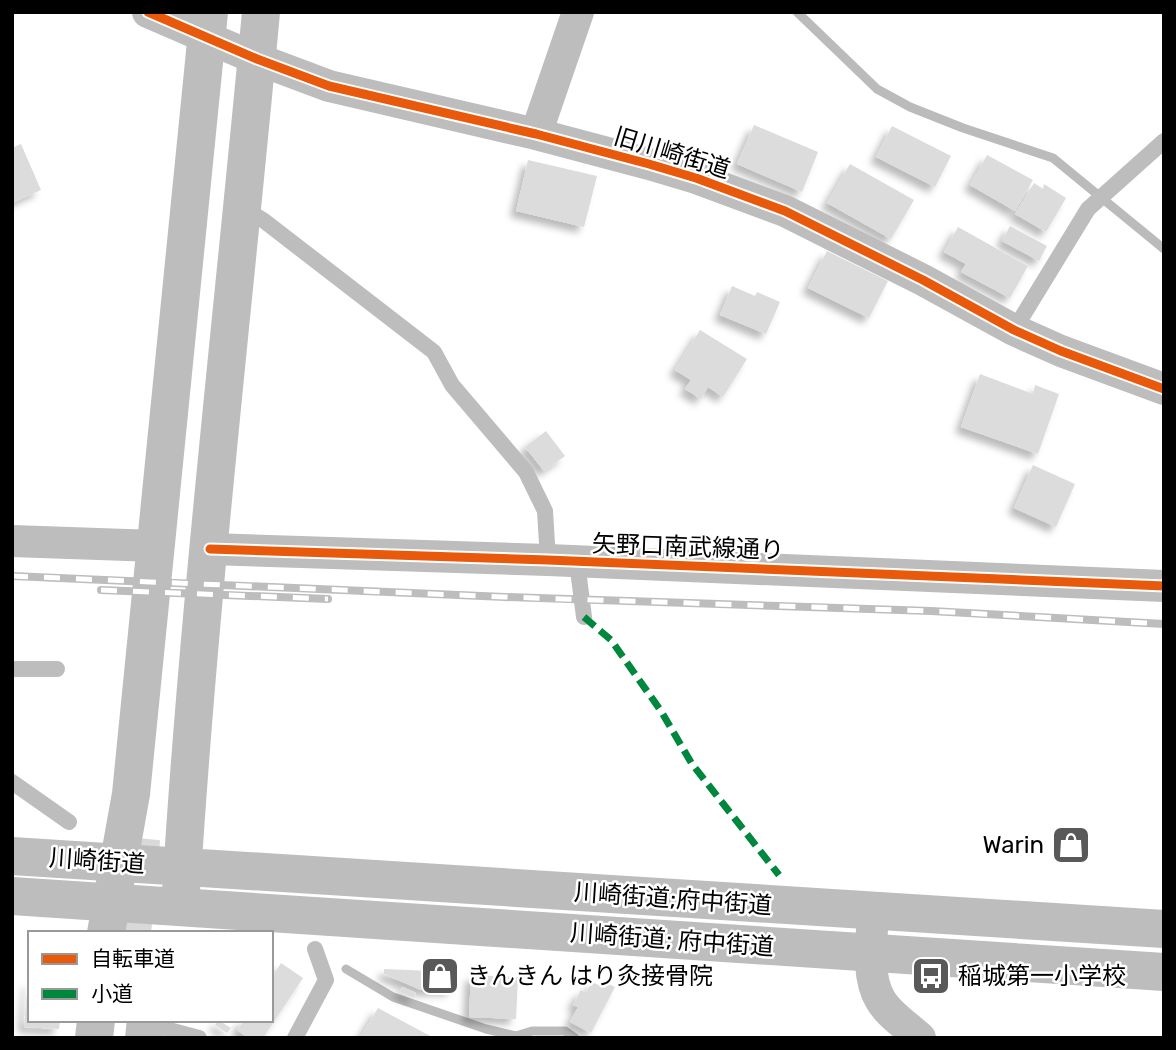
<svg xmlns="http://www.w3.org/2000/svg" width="1176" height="1050" viewBox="0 0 1176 1050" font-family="Rubik,'Noto Sans JP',sans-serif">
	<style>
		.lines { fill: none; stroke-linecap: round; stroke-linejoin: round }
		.stream { stroke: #bbb; stroke-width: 9 }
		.building { fill: #dcdcdc; filter: url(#shadow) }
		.primary-tunnel { stroke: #d9d9d9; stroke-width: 38; stroke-dasharray: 38 19; stroke-linecap: butt }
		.lane { stroke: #bdbdbd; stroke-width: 16 }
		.street { stroke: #bdbdbd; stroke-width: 32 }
		.primary { stroke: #bdbdbd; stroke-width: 38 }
		.rail-casing { stroke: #bdbdbd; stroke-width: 8 }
		.rail { stroke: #fff; stroke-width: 5; stroke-dasharray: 16; stroke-linecap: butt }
		.quiet { stroke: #00873e; stroke-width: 7; stroke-dasharray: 14 7; stroke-linecap: butt }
		.cycleway-casing { stroke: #fff; stroke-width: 13 }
		.cycleway { stroke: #e8590c; stroke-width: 9 }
		.labels { text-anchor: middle; stroke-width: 5; stroke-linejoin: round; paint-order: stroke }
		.street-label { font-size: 24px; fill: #000; stroke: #fff }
		.poi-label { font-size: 24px; fill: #000; stroke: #fff; text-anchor: start }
	</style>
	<defs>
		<filter id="shadow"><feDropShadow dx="-6" dy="6" stdDeviation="3.5" flood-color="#0004"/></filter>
	</defs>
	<rect width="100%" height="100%" fill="#fff"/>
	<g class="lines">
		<path class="stream" d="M 797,12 L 877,89 L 910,107 L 963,128 L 1053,158 L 1164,249
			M 346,969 L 393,997 L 486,1029 L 516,1036 L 532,1031 L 565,1031 L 575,1038"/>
	</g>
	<path class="building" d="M 754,125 L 818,152 L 802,192 L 737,164 Z
		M 892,126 L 951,156 L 935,187 L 876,157 Z
		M 21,144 L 41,190 L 12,203 L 12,148 Z
		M 987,155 L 1033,180 L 1015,211 L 970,185 Z
		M 528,160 L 597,176 L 584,227 L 516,211 Z
		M 850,164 L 914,200 L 891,239 L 827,203 Z
		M 1034,183 L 1043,189 L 1044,184 L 1066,198 L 1046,232 L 1015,214 Z
		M 1010,226 L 1047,246 L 1039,261 L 1002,241 Z
		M 958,227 L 1028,266 L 1010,298 L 961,272 L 966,264 L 944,252 Z
		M 827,251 L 888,281 L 869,318 L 808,288 Z
		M 732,286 L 755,296 L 757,292 L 780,302 L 766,334 L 720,315 Z
		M 700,330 L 747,359 L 723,397 L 708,387 L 701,399 L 685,389 L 691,380 L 675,370 Z
		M 980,374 L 1033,394 L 1035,385 L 1059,394 L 1038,454 L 961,427 Z
		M 546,431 L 565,456 L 544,471 L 525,447 Z
		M 1033,465 L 1075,484 L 1056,527 L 1014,508 Z
		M 281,963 L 303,978 L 263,1038 L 248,1038 L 237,1030 L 242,1023 L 239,1020 L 271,1020 L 271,975 L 273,976 Z
		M 384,969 L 454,972 L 453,990 L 421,990 L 384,974 Z
		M 471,975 L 518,977 L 516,1019 L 469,1017 Z
		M 28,981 L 30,981 L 30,1020 L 60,1020 L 59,1029 L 24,1027 Z
		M 592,982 L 605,988 L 607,983 L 615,987 L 591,1033 L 570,1022 L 578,1007 L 573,1005 L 581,990 L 586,993 Z
		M 402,987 L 416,993 L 414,998 L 400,992 Z
		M 378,1008 L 434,1038 L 360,1038 Z
		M 218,1020 L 231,1028 L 227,1033 L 215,1025 Z"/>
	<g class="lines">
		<path class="primary-tunnel" d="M 132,933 L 142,830"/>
		<path class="lane" d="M 243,208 L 263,220 L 434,352 L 452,385 L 526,472 L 545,511 L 548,560
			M 1014,330 L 1088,209 L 1164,141
			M 577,562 L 584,617
			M 12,669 L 57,669
			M 12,782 L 69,822
			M 169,1030 L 199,1038
			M 295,1038 L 326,980 L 315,949"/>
		<path class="street" d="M 148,12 L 257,59 L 329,86 L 536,134 L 649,164 L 696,178 L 785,211 L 923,280 L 1014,330 L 1061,351 L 1164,389
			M 536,134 L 578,12
			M 12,541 L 156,546
			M 210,549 L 548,560 L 1164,586
			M 873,912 C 872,939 866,975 880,999 C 888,1014 907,1026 920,1038"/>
		<path class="primary" d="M 12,856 L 1164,929
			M 181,892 C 199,598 234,305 261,12
			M 12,896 L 1164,972
			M 106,933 L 131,794 L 209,12
			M 94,1038 L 96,1020
			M 144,1038 L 146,1020"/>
		<defs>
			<path id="rail" d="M 12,576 L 505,597 L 931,611 L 1164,624
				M 101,590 L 328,599"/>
		</defs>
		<use href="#rail" class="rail-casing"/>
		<use href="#rail" class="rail"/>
		<path class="quiet" d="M 584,617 L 611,640 L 661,711 L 692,764 L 779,875"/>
		<defs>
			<path id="cycleway" d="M 148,12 L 257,59 L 329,86 L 536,134 L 649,164 L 696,178 L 785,211 L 923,280 L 1014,330 L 1061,351 L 1164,389
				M 210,549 L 548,560 L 1164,586"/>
		</defs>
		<use href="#cycleway" class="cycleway-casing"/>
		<use href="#cycleway" class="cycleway"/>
	</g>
	<defs>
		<symbol id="shop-square" viewBox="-11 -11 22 22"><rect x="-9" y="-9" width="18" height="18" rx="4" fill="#595959" stroke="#fff"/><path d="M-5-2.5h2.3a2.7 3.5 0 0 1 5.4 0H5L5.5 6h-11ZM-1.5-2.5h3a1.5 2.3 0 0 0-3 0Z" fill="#fff"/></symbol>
		<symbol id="bus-square" viewBox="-11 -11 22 22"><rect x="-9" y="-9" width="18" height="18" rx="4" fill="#595959" stroke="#fff"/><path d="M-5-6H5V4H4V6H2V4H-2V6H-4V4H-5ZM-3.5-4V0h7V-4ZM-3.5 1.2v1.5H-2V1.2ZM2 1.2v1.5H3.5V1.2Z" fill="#fff"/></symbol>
	</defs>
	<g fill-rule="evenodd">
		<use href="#shop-square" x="1049" y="823" width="44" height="44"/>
		<use href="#shop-square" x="418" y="954" width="44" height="44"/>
		<use href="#bus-square" x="909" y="954" width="44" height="44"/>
	</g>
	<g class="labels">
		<g class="street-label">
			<text transform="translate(672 153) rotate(17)" y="8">旧川崎街道</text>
			<text transform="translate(688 547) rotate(2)" y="8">矢野口南武線通り</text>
			<text transform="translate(97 861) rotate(4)" y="8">川崎街道</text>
			<text transform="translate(673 899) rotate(4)" y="8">川崎街道;府中街道</text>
			<text transform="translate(672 940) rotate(4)" y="8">川崎街道; 府中街道</text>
		</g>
		<g class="poi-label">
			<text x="1044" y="853" text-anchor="end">Warin</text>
			<text x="467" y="984">きんきん はり灸接骨院</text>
			<text x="958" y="984">稲城第一小学校</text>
		</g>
	</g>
	<rect width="1176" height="1050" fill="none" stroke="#000000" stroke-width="28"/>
	<rect x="28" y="931" width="245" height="91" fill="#ffffff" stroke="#999999" stroke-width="2"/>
	<rect x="42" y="954" width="35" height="10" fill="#e8590c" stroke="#999999" stroke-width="2"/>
	<text x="91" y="966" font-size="21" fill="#000000">自転車道</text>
	<rect x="42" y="989" width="35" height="10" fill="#00873e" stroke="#999999" stroke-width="2"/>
	<text x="91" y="1001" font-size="21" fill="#000000">小道</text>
</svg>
